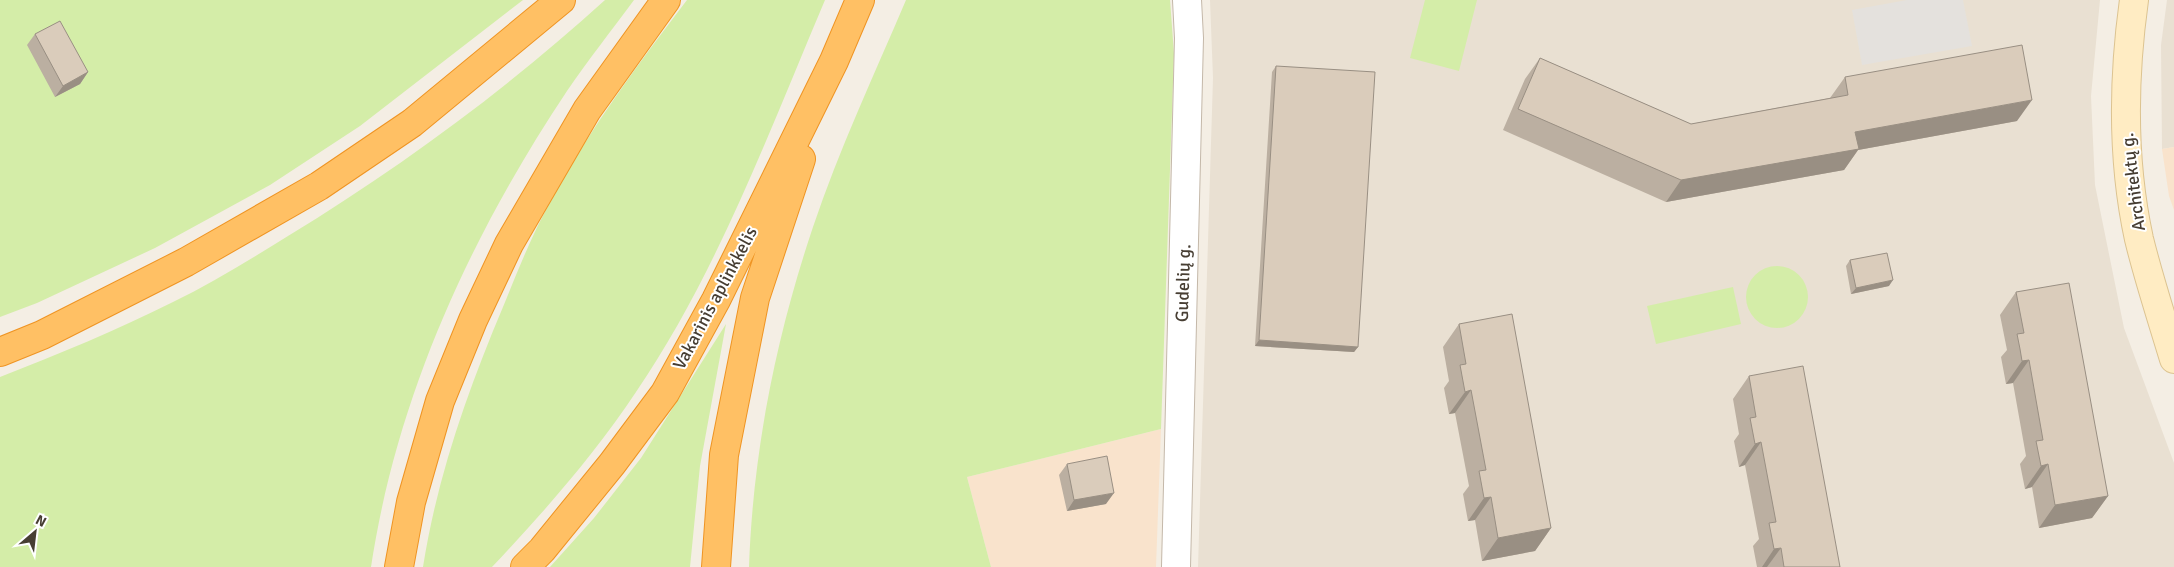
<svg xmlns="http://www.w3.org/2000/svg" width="2174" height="567" viewBox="0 0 2174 567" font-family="Signika,sans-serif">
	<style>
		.residential { fill: #e9e0d2 }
		.commercial { fill: #f9e3cc }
		.green { fill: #d4eda8 }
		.parking { fill: #e4e1dd }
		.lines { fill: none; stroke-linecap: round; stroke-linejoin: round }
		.street-casing { stroke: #c4b8a9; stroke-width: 30 }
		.secondary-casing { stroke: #dcc390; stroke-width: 30 }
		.highway-casing { stroke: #ef9423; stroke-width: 30 }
		.street { stroke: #fff; stroke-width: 28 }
		.secondary { stroke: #ffecc3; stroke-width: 28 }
		.highway { stroke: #ffc064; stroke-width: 28 }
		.wall { fill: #bbafa1 }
		.shaded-wall { fill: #998f83 }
		.building { fill: #daccbb; stroke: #998f83 }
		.labels { text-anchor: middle; stroke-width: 4; stroke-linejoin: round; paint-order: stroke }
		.street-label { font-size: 18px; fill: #473e33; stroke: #fff }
	</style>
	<rect width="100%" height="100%" fill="#f4eee4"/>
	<path class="residential" d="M 1210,0 L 2100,0 L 2091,96 L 2095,185 L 2124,328 L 2174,463 L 2174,567 L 1198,567 L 1213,78 Z
		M 2167,0 L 2174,0 L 2174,147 L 2162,149 L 2161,45 Z"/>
	<path class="commercial" d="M 2174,147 L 2174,210 L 2169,196 L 2162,149 Z
		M 1161,429 L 1156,567 L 991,567 L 967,477 Z"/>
	<path class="green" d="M 0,0 L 523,0 L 360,126 L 270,185 L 155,248 L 37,303 L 0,317 Z
		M 605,0 L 634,0 C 612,30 588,60 567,91 C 471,235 397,395 371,567 L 0,567 L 0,377 C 59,354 117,330 173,302 C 212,283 251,259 288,236 C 401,167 507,89 605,0 Z
		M 687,0 L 825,0 C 769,132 717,273 636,392 C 594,455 544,512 492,567 L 423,567 C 437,477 468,390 503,307 C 518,270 533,232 553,197 C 591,127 639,63 687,0 Z
		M 906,0 L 1170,0 L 1174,54 L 1161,429 L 967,477 L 991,567 L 749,567 C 753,451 776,337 813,227 C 839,150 874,75 906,0 Z
		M 1425,0 L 1477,0 L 1459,71 L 1410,58 Z
		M1746 297a31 31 0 1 1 62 0a31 31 0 1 1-62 0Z
		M 1733,287 L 1741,324 L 1656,344 L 1647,306 Z
		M 726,324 L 700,466 L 690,567 L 550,567 L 594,518 L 641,458 Z"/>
	<path class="parking" d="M 1907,0 L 1963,0 L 1972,46 L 1862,65 L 1852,10 Z"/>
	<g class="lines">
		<defs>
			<path id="street" d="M 1176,567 L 1189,38 L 1187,0"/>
			<path id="secondary" d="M 2134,0 C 2123,79 2122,161 2139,239 C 2149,280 2162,319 2174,359"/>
			<path id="highway" d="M 0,352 L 42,335 L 186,262 L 319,186 L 412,123 L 561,0
				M 399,567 L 411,502 L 440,401 L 473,320 L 509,244 L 587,110 L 666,0
				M 525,567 L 542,550 L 612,464 L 665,393 L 716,300 L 834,61 L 860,0
				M 716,567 L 724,455 L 755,298 L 801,159"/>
		</defs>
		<use href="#street" class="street-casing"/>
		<use href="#secondary" class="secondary-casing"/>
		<use href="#highway" class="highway-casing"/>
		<use href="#street" class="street"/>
		<use href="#secondary" class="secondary"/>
		<use href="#highway" class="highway"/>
	</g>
	<path class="wall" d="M 35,34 L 88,72 L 80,84 L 55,97 L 27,45 Z
		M 1540,58 L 1691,124 L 1830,98 L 1845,77 L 2017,121 L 1858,150 L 1844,170 L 1666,202 L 1503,130 L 1525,79 Z
		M 1276,66 L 1358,347 L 1354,352 L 1255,346 L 1272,72 Z
		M 1850,260 L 1889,286 L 1851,294 L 1846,266 Z
		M 2016,292 L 2108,496 L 2092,518 L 2039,528 L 2032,487 L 2025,489 L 2020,464 L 2026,456 L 2013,383 L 2006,384 L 2001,357 L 2007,350 L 2000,315 Z
		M 1459,324 L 1551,528 L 1535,551 L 1482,561 L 1475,520 L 1468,521 L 1463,494 L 1469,486 L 1455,413 L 1449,414 L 1444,388 L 1449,381 L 1443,347 Z
		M 1749,376 L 1840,567 L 1757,567 L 1753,546 L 1759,539 L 1745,465 L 1739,467 L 1734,441 L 1739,434 L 1733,399 Z
		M 1067,464 L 1106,504 L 1067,511 L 1059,475 Z"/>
	<path class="shaded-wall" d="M 88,72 L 80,84 L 55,97 L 63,86 Z
		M 2032,100 L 2017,121 L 1858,150 L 1844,170 L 1666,202 L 1681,180 L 1855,132 Z
		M 1893,280 L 1889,286 L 1851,294 L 1856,288 Z
		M 1259,340 L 1358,347 L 1354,352 L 1255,346 Z
		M 2029,360 L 2013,383 L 2006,384 L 2022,361 Z
		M 1471,390 L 1455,413 L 1449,414 L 1465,392 Z
		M 1761,442 L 1745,465 L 1739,467 L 1755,444 Z
		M 2048,464 L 2032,487 L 2025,489 L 2041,466 Z
		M 1114,493 L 1106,504 L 1067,511 L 1074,500 Z
		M 2108,496 L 2092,518 L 2039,528 L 2055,505 Z
		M 1491,497 L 1475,520 L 1468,521 L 1484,498 Z
		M 1551,528 L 1535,551 L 1482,561 L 1498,538 Z
		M 1781,548 L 1767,567 L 1762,567 L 1774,549 Z"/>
	<path class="building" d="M 60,21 L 88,72 L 63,86 L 35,34 Z
		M 2022,45 L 2032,100 L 1855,132 L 1859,149 L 1681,180 L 1518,109 L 1540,58 L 1691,124 L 1848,95 L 1845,77 Z
		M 1276,66 L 1375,72 L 1358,347 L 1259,340 Z
		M 1887,253 L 1893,280 L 1856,288 L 1850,260 Z
		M 2069,283 L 2108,496 L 2055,505 L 2048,464 L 2041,466 L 2036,441 L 2043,440 L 2029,360 L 2022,361 L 2020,349 L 2017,334 L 2024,333 L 2016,292 Z
		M 1512,314 L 1551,528 L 1498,538 L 1491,497 L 1484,498 L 1479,471 L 1486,470 L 1471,390 L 1465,392 L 1460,365 L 1466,364 L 1459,324 Z
		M 1803,366 L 1840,567 L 1784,567 L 1781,548 L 1774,549 L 1769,523 L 1776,522 L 1761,442 L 1755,444 L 1750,418 L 1756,417 L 1749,376 Z
		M 1107,456 L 1114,493 L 1074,500 L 1067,464 Z"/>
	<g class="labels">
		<g class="street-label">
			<text transform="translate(2133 182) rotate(-97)" y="6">Architektų g.</text>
			<text transform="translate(1183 283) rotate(-88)" y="6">Gudelių g.</text>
			<text transform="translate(715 298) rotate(-62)" y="6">Vakarinis aplinkkelis</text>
		</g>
	</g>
	<g transform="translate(35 532) rotate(28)" stroke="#ffffff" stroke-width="4" paint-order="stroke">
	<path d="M0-4L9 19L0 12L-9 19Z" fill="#473e33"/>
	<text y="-8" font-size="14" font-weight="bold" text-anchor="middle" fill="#473e33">N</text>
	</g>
</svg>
